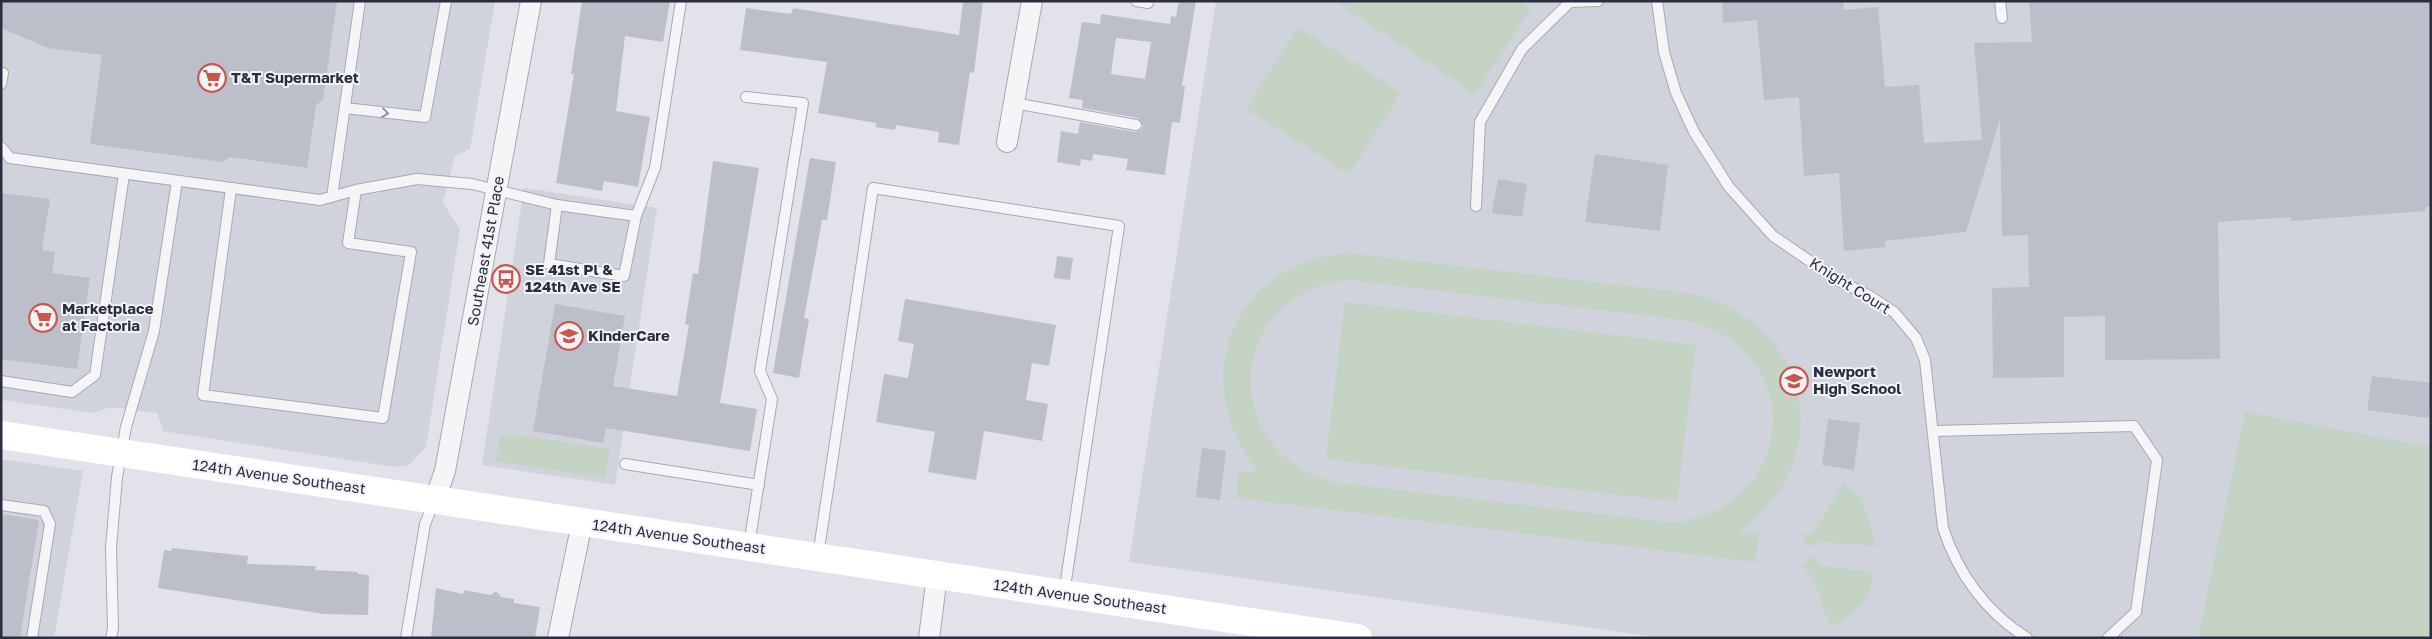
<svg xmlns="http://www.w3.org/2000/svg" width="2432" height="639" viewBox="0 0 2432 639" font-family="'Golos Text',sans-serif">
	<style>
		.built { fill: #d0d2dc }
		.green { fill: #c4d3c4; fill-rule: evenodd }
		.building { fill: #bcbec9; fill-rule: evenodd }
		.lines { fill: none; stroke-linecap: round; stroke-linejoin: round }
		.lane-casing { stroke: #a7a9b4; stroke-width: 12 }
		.street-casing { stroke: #a7a9b4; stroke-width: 22 }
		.lane { stroke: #f5f5f8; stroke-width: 10 }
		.street { stroke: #f5f5f8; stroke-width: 20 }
		.secondary { stroke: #fff; stroke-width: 28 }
		.oneway { stroke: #90929c }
		.labels { text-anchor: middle; stroke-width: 4; stroke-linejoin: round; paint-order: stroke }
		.poi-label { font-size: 15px; font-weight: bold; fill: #2b2e41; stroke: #f2f3f7; text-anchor: start }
		.street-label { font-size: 15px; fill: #2b2e41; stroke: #f2f3f7 }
	</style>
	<rect width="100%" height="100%" fill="#e2e3ea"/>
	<path class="built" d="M 1,1 L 495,1 L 470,149 L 455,156 L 443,203 L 460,229 L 426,447 L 409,465 L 394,467 L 163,431 L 157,413 L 111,407 L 93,413 L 1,400 Z
		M 1216,1 L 2431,1 L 2431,638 L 1663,638 L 1129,562 Z
		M 524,188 L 657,208 L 615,485 L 482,465 Z
		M 1,459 L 83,471 L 54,638 L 1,638 Z"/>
	<path class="green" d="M 1335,1 L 1519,1 L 1531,9 L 1475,94 Z
		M 1298,27 L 1401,93 L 1349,174 L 1246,108 Z
		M 1347,253 L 1688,293 C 1810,319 1842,458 1739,532 L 1759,534 L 1755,562 L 1236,498 L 1239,471 L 1259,473 C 1186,383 1230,264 1347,253 ZM 1348,280 L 1684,320 C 1807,345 1800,508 1675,523 L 1339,483 C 1216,458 1224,293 1348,280 Z
		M 1345,302 L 1696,345 L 1677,502 L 1326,459 Z
		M 2245,412 L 2431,447 L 2431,638 L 2198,638 Z
		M 501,435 L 527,436 L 610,449 L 605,478 L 495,461 Z
		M 1844,483 L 1860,497 L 1870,521 L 1875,546 L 1821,542 L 1807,547 L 1803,536 L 1815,530 Z
		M 1811,556 L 1822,566 L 1874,572 C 1868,602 1860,610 1834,625 L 1829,625 L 1814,579 L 1803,567 Z"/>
	<path class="building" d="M 1,1 L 337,1 L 323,100 L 316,105 L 307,168 L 229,157 L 223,162 L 90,144 L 102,55 L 48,48 L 1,28 Z
		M 582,1 L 670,1 L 663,42 L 625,36 L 616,111 L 650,117 L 638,187 L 604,181 L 602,191 L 556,183 L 574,74 L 571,74 Z
		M 963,1 L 983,1 L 974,73 L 970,72 L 959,145 L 938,142 L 939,132 L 896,125 L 895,130 L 876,127 L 876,123 L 818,113 L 827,62 L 740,50 L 746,8 L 791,14 L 793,8 L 959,35 Z
		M 1179,1 L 1196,1 L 1182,86 L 1185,86 L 1180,123 L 1172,122 L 1165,175 L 1126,170 L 1128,159 L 1093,154 L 1092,161 L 1081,159 L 1080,166 L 1057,162 L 1061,131 L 1078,134 L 1080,122 L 1135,132 L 1141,130 L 1143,126 L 1138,118 L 1082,108 L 1083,100 L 1069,98 L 1082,22 L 1100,24 L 1101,14 L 1170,24 L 1171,16 L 1176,17 ZM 1116,38 L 1151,42 L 1145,79 L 1111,74 Z
		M 1722,1 L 1843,1 L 1844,10 L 1878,7 L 1885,87 L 1919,85 L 1924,143 L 1982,140 L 1974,43 L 2032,42 L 2029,1 L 2431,1 L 2431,206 L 2425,207 L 2426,211 L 2291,221 L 2290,217 L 2218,222 L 2220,359 L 2105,360 L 2105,316 L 2064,317 L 2064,377 L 1993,378 L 1992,288 L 2029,287 L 2028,235 L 2002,236 L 2000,119 L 1966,232 L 1885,241 L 1886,247 L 1844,251 L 1839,173 L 1804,176 L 1799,97 L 1764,100 L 1757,20 L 1723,23 Z
		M 1595,154 L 1668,165 L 1660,231 L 1585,222 Z
		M 810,158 L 836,162 L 827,220 L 822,220 L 804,318 L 809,319 L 799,378 L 773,373 Z
		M 713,161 L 759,168 L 720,403 L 757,409 L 750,451 L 606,428 L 603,443 L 533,431 L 555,304 L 625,316 L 613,386 L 677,396 L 689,325 L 685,324 L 693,273 L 698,274 Z
		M 1498,179 L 1527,184 L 1522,217 L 1492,213 Z
		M 1,193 L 50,199 L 42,250 L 55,252 L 52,273 L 90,278 L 77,369 L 1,359 Z
		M 1057,256 L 1073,258 L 1070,280 L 1054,278 Z
		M 905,299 L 1056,325 L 1049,366 L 1032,363 L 1026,400 L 1048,404 L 1042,441 L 984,431 L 976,480 L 928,472 L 935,432 L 876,422 L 884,374 L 908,378 L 914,344 L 898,341 Z
		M 2372,376 L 2431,383 L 2431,406 L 2428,418 L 2367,410 Z
		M 1828,419 L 1860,423 L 1854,470 L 1822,465 Z
		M 1202,448 L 1226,451 L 1220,500 L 1196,497 Z
		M 1,514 L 39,520 L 20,638 L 1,638 Z
		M 172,548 L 248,556 L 247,564 L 316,566 L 315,570 L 358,572 L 358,574 L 369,575 L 368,615 L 324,614 L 158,588 L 164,550 L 171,551 Z
		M 436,588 L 463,594 L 464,590 L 491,595 L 496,591 L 501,597 L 514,599 L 514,603 L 540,607 L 535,638 L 431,638 Z"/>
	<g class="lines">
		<defs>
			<path id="lane" d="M 1136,1 L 1148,3
				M 1657,1 L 1664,52 L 1676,93 L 1694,132 L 1729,187 L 1773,236 L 1839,281 L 1868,295 L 1894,312 L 1916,338 L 1925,360 L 1943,528 C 1958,573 1986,612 2027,638
				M 2000,1 L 2002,18
				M 1,84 L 3,73
				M 746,97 L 803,103 L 760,371 L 772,399 L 749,545
				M 1014,103 L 1136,125
				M 345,108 L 425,117 L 446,1
				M 1,147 L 10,158 L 320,200 L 356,190 L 417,179 L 472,184 L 557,205 L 549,264 L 624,276 L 636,216 L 557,205
				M 231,189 L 203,395 L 383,418 L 411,252 L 348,243 L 356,190
				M 332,197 L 360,1
				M 1476,206 L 1480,122 L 1522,49 L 1570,2 L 1598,1
				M 636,216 L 655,168 L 681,1
				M 1,381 L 72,392 L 95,375 L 124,174
				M 1934,431 L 2134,426 L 2157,460 L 2136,612 L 2108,638
				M 625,464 L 759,485
				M 1,505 L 44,511 L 50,524 L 32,638
				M 818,556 L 873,188 L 1119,226 L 1064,594
				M 111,638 L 113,628 L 111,548 L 117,477 L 126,427 L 154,331 L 177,181
				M 406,638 L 425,524 L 434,502"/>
			<path id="street" d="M 1007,142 L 1032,1
				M 435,499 L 445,471 L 531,1
				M 558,638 L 582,523
				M 929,638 L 937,576"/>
		</defs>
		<use href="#lane" class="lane-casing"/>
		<use href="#street" class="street-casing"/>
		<use href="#lane" class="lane"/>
		<use href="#street" class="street"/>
		<path class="secondary" d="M 1,435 L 1358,638"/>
	</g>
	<defs><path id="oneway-chevron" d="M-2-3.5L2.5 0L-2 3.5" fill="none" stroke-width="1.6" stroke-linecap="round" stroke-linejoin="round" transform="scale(1.25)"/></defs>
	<use class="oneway" href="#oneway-chevron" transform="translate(385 113) rotate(7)"/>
	<defs>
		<symbol id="supermarket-ring" viewBox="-11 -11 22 22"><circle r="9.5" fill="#f2f3f7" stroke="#c8574e" stroke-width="1.5"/><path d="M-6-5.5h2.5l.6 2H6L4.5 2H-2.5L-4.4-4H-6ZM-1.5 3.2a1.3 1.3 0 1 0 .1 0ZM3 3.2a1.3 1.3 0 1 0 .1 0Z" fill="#c8574e"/></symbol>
		<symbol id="bus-ring" viewBox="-11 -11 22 22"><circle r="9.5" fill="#f2f3f7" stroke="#c8574e" stroke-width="1.5"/><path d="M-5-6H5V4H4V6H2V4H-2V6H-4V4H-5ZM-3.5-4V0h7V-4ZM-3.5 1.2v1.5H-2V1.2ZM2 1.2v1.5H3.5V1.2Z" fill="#c8574e"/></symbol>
		<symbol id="school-ring" viewBox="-11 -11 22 22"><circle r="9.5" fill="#f2f3f7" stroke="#c8574e" stroke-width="1.5"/><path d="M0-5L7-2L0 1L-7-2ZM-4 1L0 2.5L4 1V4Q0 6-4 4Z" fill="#c8574e"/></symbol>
	</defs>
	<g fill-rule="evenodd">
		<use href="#supermarket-ring" x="196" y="62" width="32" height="32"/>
		<use href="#bus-ring" x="490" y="263" width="32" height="32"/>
		<use href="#supermarket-ring" x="27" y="302" width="32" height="32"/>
		<use href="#school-ring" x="553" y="320" width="32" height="32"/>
		<use href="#school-ring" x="1778" y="365" width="32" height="32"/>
	</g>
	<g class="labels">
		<g class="poi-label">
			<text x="231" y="83">T&amp;T Supermarket</text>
			<text x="525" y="275">SE 41st Pl &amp;<tspan x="525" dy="17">124th Ave SE</tspan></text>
			<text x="62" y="314">Marketplace<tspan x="62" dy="17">at Factoria</tspan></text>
			<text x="588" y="341">KinderCare</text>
			<text x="1813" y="377">Newport<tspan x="1813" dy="17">High School</tspan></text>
		</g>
		<g class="street-label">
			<text transform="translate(486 251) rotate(-80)" y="5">Southeast 41st Place</text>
			<text transform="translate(1850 286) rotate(32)" y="5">Knight Court</text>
			<text transform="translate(279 477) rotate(8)" y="5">124th Avenue Southeast</text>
			<text transform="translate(679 537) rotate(8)" y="5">124th Avenue Southeast</text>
			<text transform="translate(1080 597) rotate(8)" y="5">124th Avenue Southeast</text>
		</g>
	</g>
	<rect width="2432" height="639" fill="none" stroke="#2b2e41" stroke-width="5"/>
</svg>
